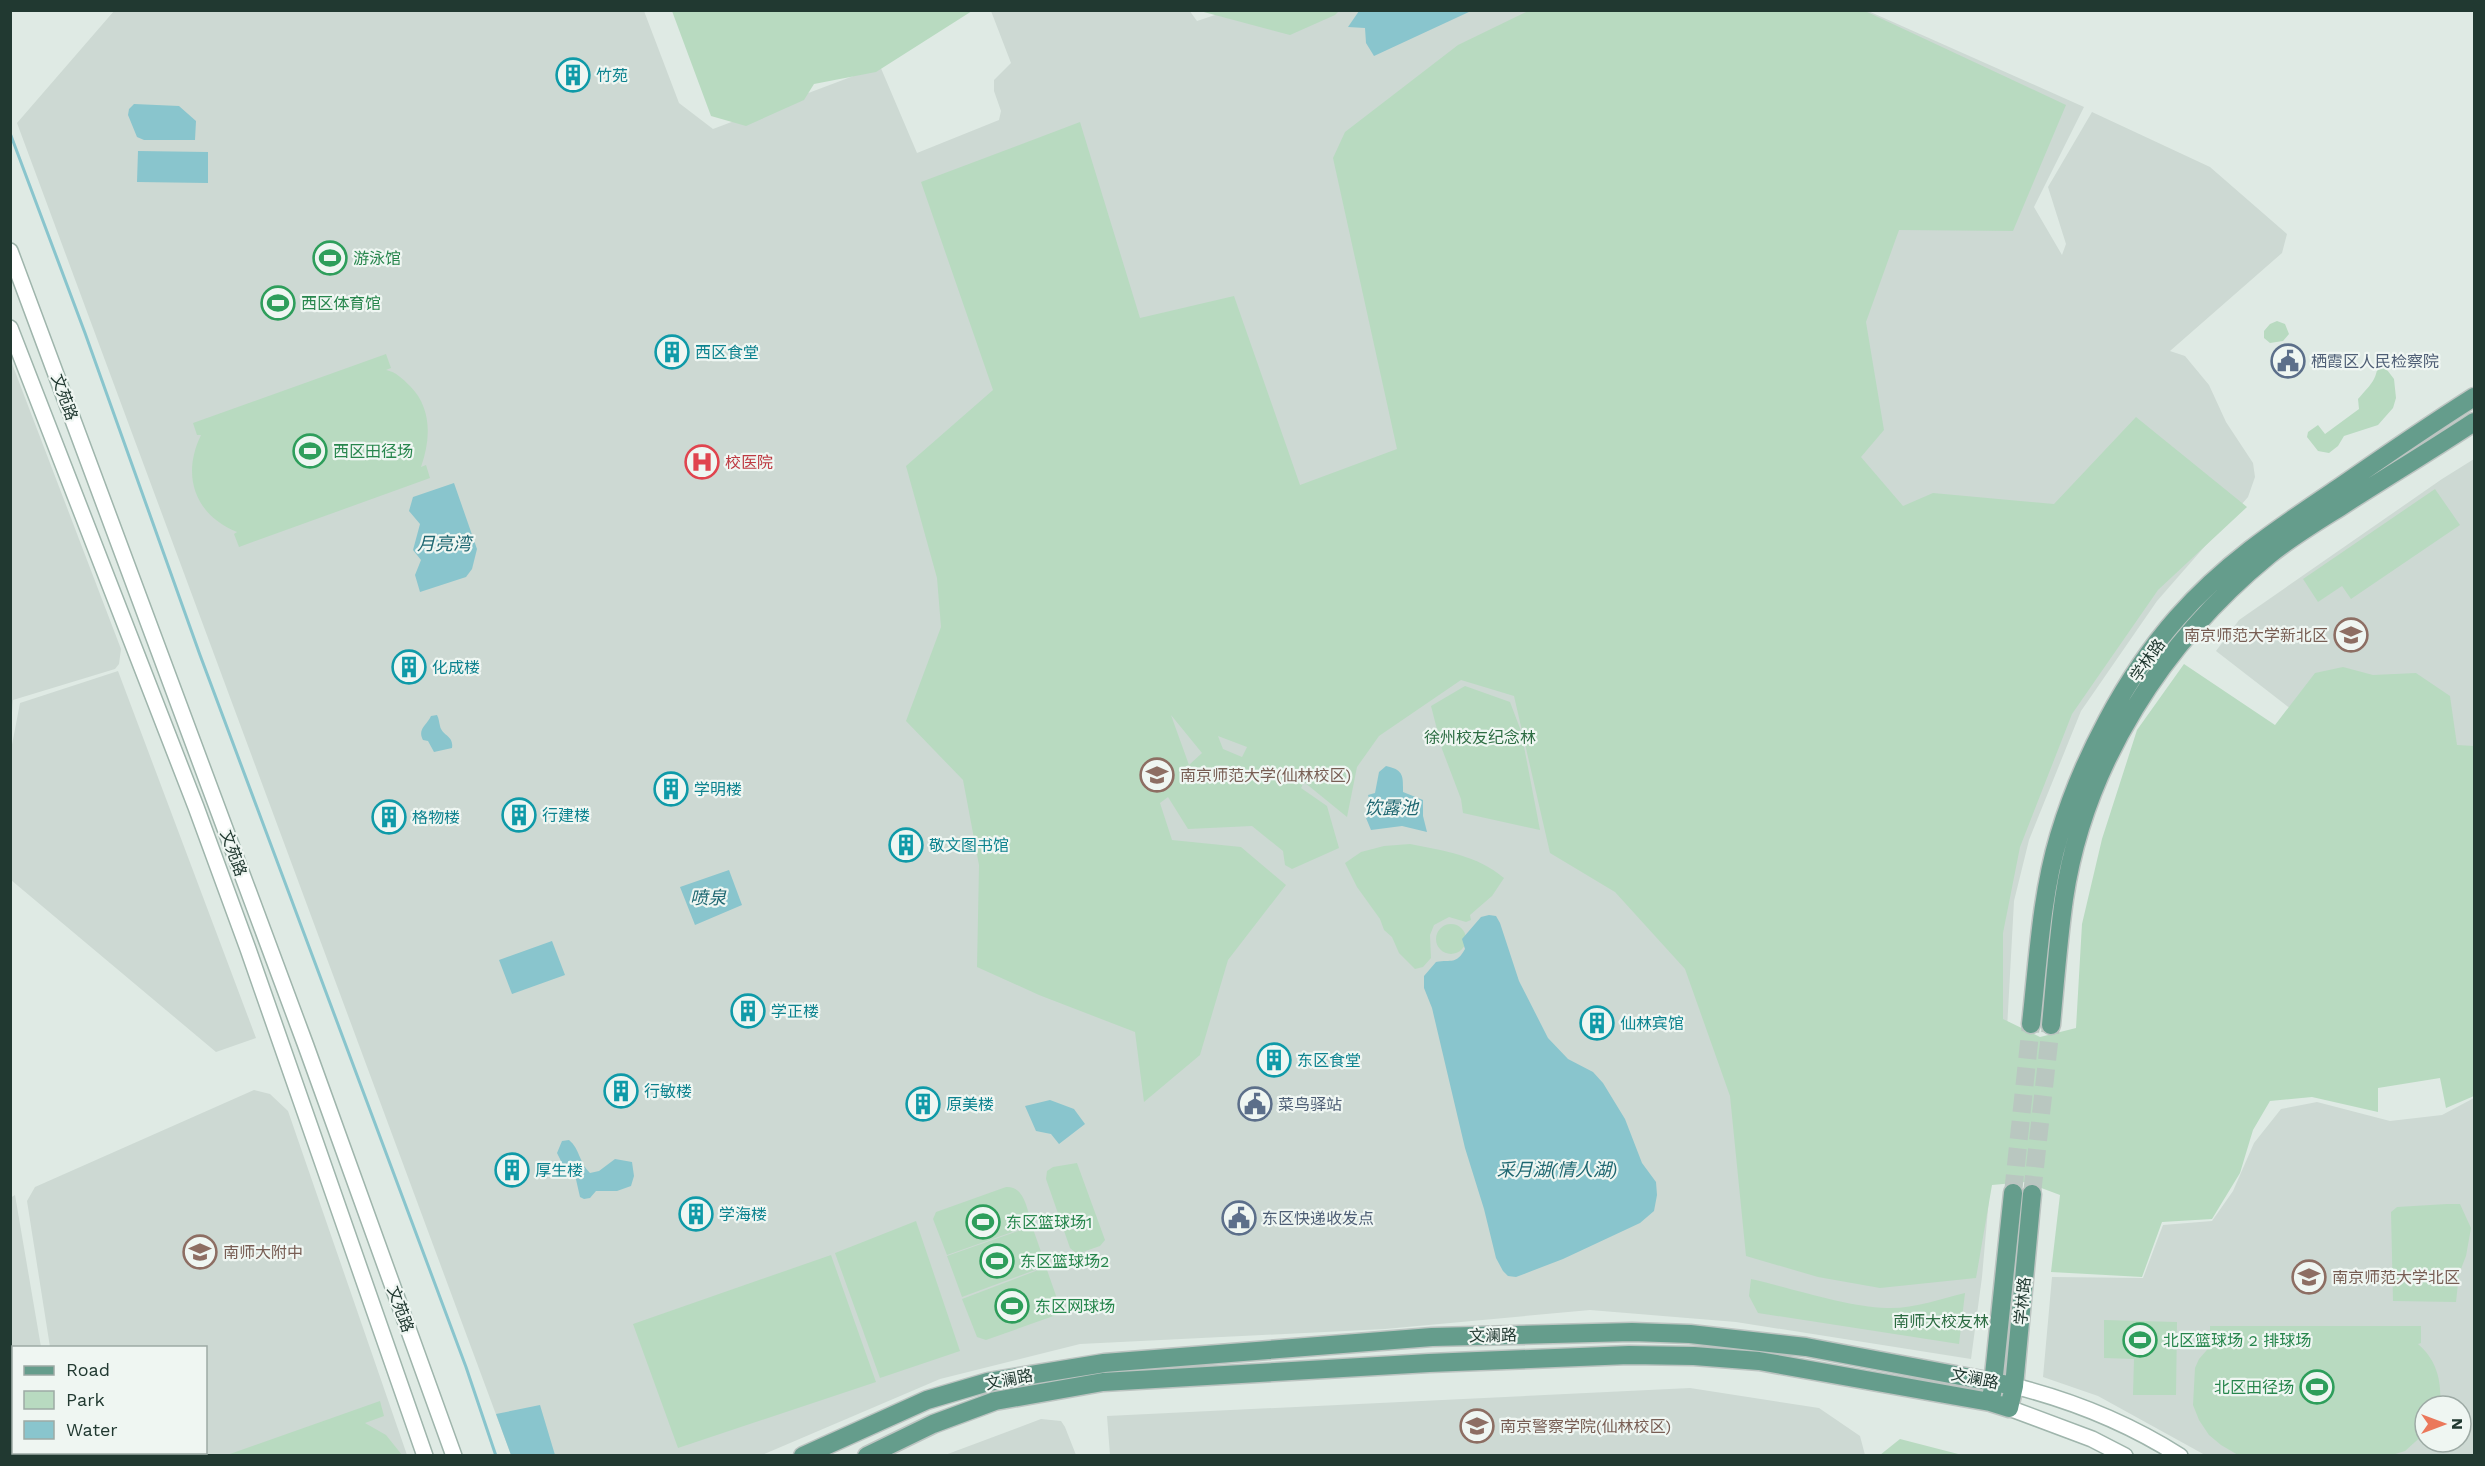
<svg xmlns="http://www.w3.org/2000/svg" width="2485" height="1466" viewBox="0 0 2485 1466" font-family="'Work Sans','Noto Sans SC',sans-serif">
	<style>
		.built { fill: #cdd9d3; fill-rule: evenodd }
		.green { fill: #b8dac0; fill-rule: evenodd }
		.water { fill: #89c5cd }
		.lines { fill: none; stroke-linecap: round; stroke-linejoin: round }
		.stream { stroke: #89c5cd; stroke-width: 3 }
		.primary-tunnel { stroke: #b9c7c0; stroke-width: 18; stroke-dasharray: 18 9; stroke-linecap: butt }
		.secondary-casing { stroke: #9fb5ac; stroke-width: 18 }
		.primary-casing { stroke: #bcc4c1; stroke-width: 21 }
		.secondary { stroke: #fff; stroke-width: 15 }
		.primary { stroke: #659d8c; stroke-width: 18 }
		.labels { text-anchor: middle; stroke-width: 4.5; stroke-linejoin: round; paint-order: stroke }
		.culture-label { font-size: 16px; fill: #0d838f; stroke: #eff6f2; text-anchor: start }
		.leisure-label { font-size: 16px; fill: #27864d; stroke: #eff6f2; text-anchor: start }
		.service-label { font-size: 16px; fill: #4e5e75; stroke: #eff6f2; text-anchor: start }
		.street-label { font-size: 16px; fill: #213931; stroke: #eff6f2 }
		.health-label { font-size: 16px; fill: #be3a42; stroke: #eff6f2; text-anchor: start }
		.education-label { font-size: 16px; fill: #785e54; stroke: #eff6f2; text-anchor: start }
		.park-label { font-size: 16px; fill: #2d6d43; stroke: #eff6f2 }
		.water-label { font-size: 18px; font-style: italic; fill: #1e6771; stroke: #eff6f2 }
	</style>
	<rect width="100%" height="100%" fill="#dfeae4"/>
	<path class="built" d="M 1189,10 L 1197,21 L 1230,10 L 1866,10 L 2084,107 L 2034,207 L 2062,255 L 2066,244 L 2048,187 L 2092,112 L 2210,167 L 2287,234 L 2282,253 L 2170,351 L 2185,356 L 2209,385 L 2226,422 L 2253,463 L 2255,477 L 2248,497 L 2157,601 L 2081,711 L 2029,840 L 2014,901 L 2007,1029 L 1994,1142 L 1982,1277 L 1971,1359 L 1736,1322 L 1590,1310 L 1385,1329 L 1080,1344 L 940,1379 L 762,1455 L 511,1455 L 17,123 L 114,11 L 644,11 L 679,103 L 713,129 L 880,66 L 917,153 L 999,120 L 1001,111 L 994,91 L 994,80 L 1011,63 L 991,11 Z
		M 11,361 L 121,649 L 119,664 L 115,669 L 13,700 L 11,725 Z
		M 2474,459 L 2474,785 L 2300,716 L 2216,651 L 2239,620 L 2442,479 Z
		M 118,671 L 256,1038 L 216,1052 L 11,880 L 11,750 L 20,703 Z
		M 254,1090 L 270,1094 L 288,1111 L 407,1455 L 67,1455 L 67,1453 L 206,1452 L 206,1348 L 50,1347 L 27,1201 L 35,1187 Z
		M 2474,1098 L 2474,1455 L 2205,1455 L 2098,1396 L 2043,1377 L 2052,1277 L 2143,1278 L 2163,1225 L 2212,1221 L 2233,1191 L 2254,1143 L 2281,1109 L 2317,1102 L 2390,1121 L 2442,1115 ZM 2425,1406 L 2461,1406 L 2461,1442 L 2425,1442 Z
		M 15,1195 L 41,1347 L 14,1348 L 14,1417 L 11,1418 L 10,1198 Z
		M 1690,1388 L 1819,1408 L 1860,1436 L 1865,1455 L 1110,1455 L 1107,1416 Z
		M 1041,1419 L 1061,1421 L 1065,1427 L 1076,1455 L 945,1455 Z"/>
	<path class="green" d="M 672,11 L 672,10 L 972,11 L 876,72 L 814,84 L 804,100 L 746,126 L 711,116 Z
		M 1200,11 L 1339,11 L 1335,15 L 1290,35 Z
		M 1528,11 L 1865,11 L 2066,105 L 2013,231 L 1899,230 L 1866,322 L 1884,430 L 1861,457 L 1903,506 L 1933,493 L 2054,504 L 2136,417 L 2247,507 L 2158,590 L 2072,714 L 2020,847 L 2003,933 L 2003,1019 L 2040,1037 L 2076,1028 L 2082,924 L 2102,839 L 2137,730 L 2184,664 L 2275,725 L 2315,673 L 2343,667 L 2373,675 L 2416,673 L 2450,696 L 2457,745 L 2474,746 L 2474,1096 L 2446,1108 L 2440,1078 L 2378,1088 L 2378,1112 L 2312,1097 L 2270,1101 L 2253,1130 L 2240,1173 L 2212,1219 L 2162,1222 L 2142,1277 L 2051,1272 L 2060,1195 L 2025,1182 L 1992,1185 L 1976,1278 L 1880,1288 L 1818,1277 L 1746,1256 L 1730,1096 L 1685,969 L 1615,892 L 1550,853 L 1514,696 L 1461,680 L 1379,736 L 1357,767 L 1347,817 L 1304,782 L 1301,788 L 1327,806 L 1339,848 L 1292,869 L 1285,865 L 1283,851 L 1252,826 L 1188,829 L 1168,797 L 1160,803 L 1172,840 L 1241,847 L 1286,885 L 1228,960 L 1200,1055 L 1144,1102 L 1135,1032 L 1039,995 L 977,967 L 979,865 L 963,780 L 906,721 L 941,627 L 937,578 L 906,466 L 993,390 L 921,182 L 1080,122 L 1140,318 L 1234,296 L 1300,485 L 1397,449 L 1333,158 L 1345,132 L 1458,45 ZM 1171,715 L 1202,753 L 1189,765 ZM 1218,736 L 1247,747 L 1242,757 L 1223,749 Z
		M 2277,321 L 2285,324 L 2289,334 L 2283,341 L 2270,343 L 2264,338 L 2264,331 L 2270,324 Z
		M 386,354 L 391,368 L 386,370 C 396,372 403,379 410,386 C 432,408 431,439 421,467 L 426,465 L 430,478 L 239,547 L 234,534 L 237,532 C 195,515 181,476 201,435 L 197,435 L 193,423 Z
		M 2378,358 L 2394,379 L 2396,398 L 2393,408 L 2378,425 L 2344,436 L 2338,446 L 2329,453 L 2318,451 L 2307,437 L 2308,432 L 2318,425 L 2325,434 L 2359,409 L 2358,399 C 2372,383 2378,379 2378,358 Z
		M 2435,489 L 2460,525 L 2351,599 L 2342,586 L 2318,602 L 2303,579 Z
		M 1465,686 L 1510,702 L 1521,731 L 1540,830 L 1463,813 L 1461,799 L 1442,749 L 1431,706 Z
		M 1410,844 C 1444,851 1477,855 1504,878 L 1492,896 L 1470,915 L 1471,920 L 1466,922 L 1449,917 L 1434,925 L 1430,935 L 1431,958 L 1423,967 L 1415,969 L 1399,953 L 1392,937 L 1384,930 L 1380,919 L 1357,887 L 1345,863 L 1361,852 L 1384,846 Z
		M1436 939a15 15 0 1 1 30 0a15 15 0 1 1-30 0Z
		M 1077,1163 L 1105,1240 L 1100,1246 L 1077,1254 L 1070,1248 L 1046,1179 L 1047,1171 L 1053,1167 Z
		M 1006,1187 C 1025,1186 1027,1210 1032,1225 L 947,1255 L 933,1219 L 936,1212 Z
		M 2447,1204 L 2460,1204 L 2471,1228 L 2466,1256 L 2459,1274 L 2456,1302 L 2393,1301 L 2391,1212 L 2397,1207 Z
		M 916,1221 L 960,1351 L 880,1378 L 835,1253 Z
		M 1032,1226 L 1046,1266 L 962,1297 L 947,1256 Z
		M 831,1255 L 876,1382 L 678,1448 L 633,1324 Z
		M 1046,1267 L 1062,1313 L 986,1340 L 977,1337 L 962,1299 Z
		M 1751,1279 C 1791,1288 1848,1307 1887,1308 C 1913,1309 1940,1299 1965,1293 L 1959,1344 L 1758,1313 L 1749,1296 Z
		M 2104,1320 L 2177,1322 L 2176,1395 L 2133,1395 L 2134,1359 L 2104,1358 Z
		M 2210,1326 L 2421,1326 L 2421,1343 L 2418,1344 C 2437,1360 2442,1382 2440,1406 L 2425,1406 L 2425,1433 L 2405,1451 L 2392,1455 L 2238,1455 L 2221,1445 L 2209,1435 L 2199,1420 L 2193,1405 L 2195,1368 L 2199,1359 L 2213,1343 L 2210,1342 Z
		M 380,1401 L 384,1416 L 365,1423 L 386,1435 L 402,1455 L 227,1455 Z
		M 1900,1439 L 1962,1455 L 1880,1455 Z"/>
	<path class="water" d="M 1359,11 L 1359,10 L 1471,11 L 1374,56 L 1366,43 L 1365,28 L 1348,27 Z
		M 134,104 L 179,106 L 196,121 L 195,140 L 144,140 L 137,137 L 128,115 L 129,109 Z
		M 138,151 L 208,152 L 208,183 L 137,182 Z
		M 454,483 L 477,549 L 472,569 L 466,577 L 420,592 L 415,575 L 421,560 L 413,550 L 420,524 L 409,511 L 413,497 Z
		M 437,715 C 439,719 439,722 440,726 C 442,736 454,735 452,748 L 434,752 L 428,741 L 423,740 C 417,729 427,725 431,716 Z
		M 1386,766 C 1404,770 1403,776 1403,792 L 1423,800 L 1423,816 L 1427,832 L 1402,826 L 1371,830 L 1366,818 L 1373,812 L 1368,795 L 1375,793 L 1379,772 Z
		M 729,870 L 742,905 L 695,925 L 680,887 Z
		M 1489,915 L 1496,916 L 1500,923 L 1519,981 L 1548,1038 L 1568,1059 L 1593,1072 L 1603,1083 L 1625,1119 L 1642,1163 L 1656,1182 L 1657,1195 L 1654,1211 L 1640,1223 L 1563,1259 L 1516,1277 L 1508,1276 L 1503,1271 L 1496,1258 L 1484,1209 L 1465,1148 L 1432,1008 L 1424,988 L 1424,976 L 1436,962 C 1452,959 1456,965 1465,949 L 1462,939 L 1481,917 Z
		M 552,941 L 565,975 L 512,994 L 499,960 Z
		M 1050,1100 L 1074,1109 L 1085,1124 L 1059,1144 L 1051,1134 L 1036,1131 L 1025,1106 Z
		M 569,1140 C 580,1149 579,1163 590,1173 L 599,1171 L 615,1159 L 632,1162 L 634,1176 L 631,1186 L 617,1191 L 596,1191 L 590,1198 L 584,1199 L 580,1197 L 575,1175 L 562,1163 L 557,1153 L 562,1141 Z
		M 540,1405 L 555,1455 L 511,1455 L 496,1414 Z"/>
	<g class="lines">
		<path class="stream" d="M 10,133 L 85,333 L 200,655 L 466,1367 L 496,1456"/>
		<path class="primary-tunnel" d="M 2013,1193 L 2031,1024
			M 2032,1194 L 2051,1025"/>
		<defs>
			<path id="secondary" d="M 10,251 L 306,1046 L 454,1456
				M 10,328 L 196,807 L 248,949 L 425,1456
				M 2014,1386 C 2074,1401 2128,1423 2180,1456
				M 2009,1408 L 2092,1439 L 2125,1456"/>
			<path id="primary" d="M 2031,1024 C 2038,962 2041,896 2059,836 C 2082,760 2125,677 2177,618 C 2226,562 2282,526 2343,485 C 2386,455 2430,425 2474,397
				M 2051,1025 C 2055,983 2058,941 2064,899 C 2084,763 2164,641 2269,555 C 2291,537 2316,522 2340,507 C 2385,478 2430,451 2474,422
				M 1992,1394 L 2013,1193
				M 803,1456 L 927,1400 L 988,1382 L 1104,1363 L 1432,1337 L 1632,1332 L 1690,1334 L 1806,1347 L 2014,1386
				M 867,1456 L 933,1424 L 995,1401 L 1103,1382 L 1429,1363 L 1629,1355 L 1694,1356 L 1759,1361 L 1990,1402 L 2009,1408 L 2014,1386 L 2032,1194"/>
		</defs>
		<use href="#secondary" class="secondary-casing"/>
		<use href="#primary" class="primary-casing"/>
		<use href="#secondary" class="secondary"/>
		<use href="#primary" class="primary"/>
	</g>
	<defs>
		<symbol id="building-ring" viewBox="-11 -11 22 22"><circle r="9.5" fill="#eff6f2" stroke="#0f9aa8" stroke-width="1.5"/><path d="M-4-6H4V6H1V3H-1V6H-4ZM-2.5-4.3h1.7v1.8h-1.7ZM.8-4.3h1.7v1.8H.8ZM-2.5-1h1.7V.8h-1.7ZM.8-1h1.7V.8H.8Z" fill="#0f9aa8"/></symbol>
		<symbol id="stadium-ring" viewBox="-11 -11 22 22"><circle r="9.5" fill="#eff6f2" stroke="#2e9e5b" stroke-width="1.5"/><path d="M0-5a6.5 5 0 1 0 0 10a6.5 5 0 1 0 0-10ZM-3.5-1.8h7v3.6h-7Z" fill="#2e9e5b"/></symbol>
		<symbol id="civic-ring" viewBox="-11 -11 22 22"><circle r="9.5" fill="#eff6f2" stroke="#5c6f8a" stroke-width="1.5"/><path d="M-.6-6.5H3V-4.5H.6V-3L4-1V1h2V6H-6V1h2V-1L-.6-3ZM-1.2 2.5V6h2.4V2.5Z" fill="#5c6f8a"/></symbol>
		<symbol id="hospital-ring" viewBox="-11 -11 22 22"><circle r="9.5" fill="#eff6f2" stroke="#e0444e" stroke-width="1.5"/><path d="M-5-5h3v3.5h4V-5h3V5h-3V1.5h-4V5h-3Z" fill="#e0444e"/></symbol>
		<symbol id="university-ring" viewBox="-11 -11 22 22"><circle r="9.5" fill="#eff6f2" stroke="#8d6e63" stroke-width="1.5"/><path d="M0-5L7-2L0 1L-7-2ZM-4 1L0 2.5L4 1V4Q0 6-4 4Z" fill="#8d6e63"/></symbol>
		<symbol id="school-ring" viewBox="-11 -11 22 22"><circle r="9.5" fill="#eff6f2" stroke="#8d6e63" stroke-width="1.5"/><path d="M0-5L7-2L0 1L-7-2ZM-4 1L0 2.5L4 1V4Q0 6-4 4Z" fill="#8d6e63"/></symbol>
	</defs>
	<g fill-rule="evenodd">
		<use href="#building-ring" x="554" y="56" width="38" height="38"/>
		<use href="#stadium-ring" x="311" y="239" width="38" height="38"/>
		<use href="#stadium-ring" x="259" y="284" width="38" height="38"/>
		<use href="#building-ring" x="653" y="333" width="38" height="38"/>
		<use href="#civic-ring" x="2269" y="342" width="38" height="38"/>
		<use href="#stadium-ring" x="291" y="432" width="38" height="38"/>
		<use href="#hospital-ring" x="683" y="443" width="38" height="38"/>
		<use href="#university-ring" x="2332" y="616" width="38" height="38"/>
		<use href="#building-ring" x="390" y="648" width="38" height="38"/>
		<use href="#university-ring" x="1138" y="756" width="38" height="38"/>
		<use href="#building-ring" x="652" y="770" width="38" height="38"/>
		<use href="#building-ring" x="500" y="796" width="38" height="38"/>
		<use href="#building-ring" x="370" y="798" width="38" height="38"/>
		<use href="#building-ring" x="887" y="826" width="38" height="38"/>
		<use href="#building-ring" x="729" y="992" width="38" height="38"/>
		<use href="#building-ring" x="1578" y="1004" width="38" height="38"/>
		<use href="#building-ring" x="1255" y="1041" width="38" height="38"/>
		<use href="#building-ring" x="602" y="1072" width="38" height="38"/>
		<use href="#building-ring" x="904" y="1085" width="38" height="38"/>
		<use href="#civic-ring" x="1236" y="1085" width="38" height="38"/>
		<use href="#building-ring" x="493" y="1151" width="38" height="38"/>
		<use href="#building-ring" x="677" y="1195" width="38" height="38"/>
		<use href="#civic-ring" x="1220" y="1199" width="38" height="38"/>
		<use href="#stadium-ring" x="964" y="1203" width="38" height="38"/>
		<use href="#school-ring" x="181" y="1233" width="38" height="38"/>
		<use href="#stadium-ring" x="978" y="1242" width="38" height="38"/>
		<use href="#university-ring" x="2290" y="1258" width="38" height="38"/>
		<use href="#stadium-ring" x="993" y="1287" width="38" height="38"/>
		<use href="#stadium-ring" x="2121" y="1321" width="38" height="38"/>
		<use href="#stadium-ring" x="2298" y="1368" width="38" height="38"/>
		<use href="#university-ring" x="1458" y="1407" width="38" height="38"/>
	</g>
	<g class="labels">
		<g class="culture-label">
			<text x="596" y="81">竹苑</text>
			<text x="695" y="358">西区食堂</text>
			<text x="432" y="673">化成楼</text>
			<text x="694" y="795">学明楼</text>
			<text x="542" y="821">行建楼</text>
			<text x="412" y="823">格物楼</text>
			<text x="929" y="851">敬文图书馆</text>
			<text x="771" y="1017">学正楼</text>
			<text x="1620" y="1029">仙林宾馆</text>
			<text x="1297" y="1066">东区食堂</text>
			<text x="644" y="1097">行敏楼</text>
			<text x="946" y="1110">原美楼</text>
			<text x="535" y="1176">厚生楼</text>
			<text x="719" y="1220">学海楼</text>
		</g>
		<g class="leisure-label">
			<text x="353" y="264">游泳馆</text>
			<text x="301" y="309">西区体育馆</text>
			<text x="333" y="457">西区田径场</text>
			<text x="1006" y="1228">东区篮球场1</text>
			<text x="1020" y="1267">东区篮球场2</text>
			<text x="1035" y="1312">东区网球场</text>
			<text x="2163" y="1346">北区篮球场 2 排球场</text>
			<text x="2294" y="1393" text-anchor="end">北区田径场</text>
		</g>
		<g class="service-label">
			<text x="2311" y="367">栖霞区人民检察院</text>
			<text x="1278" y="1110">菜鸟驿站</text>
			<text x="1262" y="1224">东区快递收发点</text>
		</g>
		<g class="street-label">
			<text transform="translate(65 397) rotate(70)" y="6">文苑路</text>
			<text transform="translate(2147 660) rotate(-55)" y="6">学林路</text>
			<text transform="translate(234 853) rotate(70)" y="6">文苑路</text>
			<text transform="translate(2022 1301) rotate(-85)" y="6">学林路</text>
			<text transform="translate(401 1309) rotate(70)" y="6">文苑路</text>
			<text transform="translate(1493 1335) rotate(-1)" y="6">文澜路</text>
			<text transform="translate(1975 1378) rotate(11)" y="6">文澜路</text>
			<text transform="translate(1009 1379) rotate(-11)" y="6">文澜路</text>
		</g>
		<g class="health-label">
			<text x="725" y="468">校医院</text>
		</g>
		<g class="education-label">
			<text x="2328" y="641" text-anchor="end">南京师范大学新北区</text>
			<text x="1180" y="781">南京师范大学(仙林校区)</text>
			<text x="223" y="1258">南师大附中</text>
			<text x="2332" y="1283">南京师范大学北区</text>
			<text x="1500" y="1432">南京警察学院(仙林校区)</text>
		</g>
		<g class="park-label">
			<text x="1480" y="743">徐州校友纪念林</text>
			<text x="1941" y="1327">南师大校友林</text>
		</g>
		<g class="water-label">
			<text x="444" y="550">月亮湾</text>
			<text x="1391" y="814">饮露池</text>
			<text x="708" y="904">喷泉</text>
			<text x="1557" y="1176">采月湖(情人湖)</text>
		</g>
	</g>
	<rect width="2485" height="1466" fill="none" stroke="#213931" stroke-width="24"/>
	<rect x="12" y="1346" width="195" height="108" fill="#eff6f2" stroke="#9daaa5" stroke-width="1.5"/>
	<rect x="24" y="1366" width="30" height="9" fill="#659d8c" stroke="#9daaa5" stroke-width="1.5"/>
	<text x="66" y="1376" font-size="18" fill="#213931">Road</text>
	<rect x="24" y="1391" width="30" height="18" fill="#b8dac0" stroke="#9daaa5" stroke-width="1.5"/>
	<text x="66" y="1406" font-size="18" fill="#213931">Park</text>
	<rect x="24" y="1421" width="30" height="18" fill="#89c5cd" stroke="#9daaa5" stroke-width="1.5"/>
	<text x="66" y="1436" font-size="18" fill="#213931">Water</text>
	<g transform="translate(2443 1424) rotate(90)"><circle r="28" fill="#eff6f2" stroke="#9daaa5" stroke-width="1.5"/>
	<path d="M0-4.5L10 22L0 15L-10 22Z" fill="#eb785b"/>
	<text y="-9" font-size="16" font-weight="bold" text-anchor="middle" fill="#213931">N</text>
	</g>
</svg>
